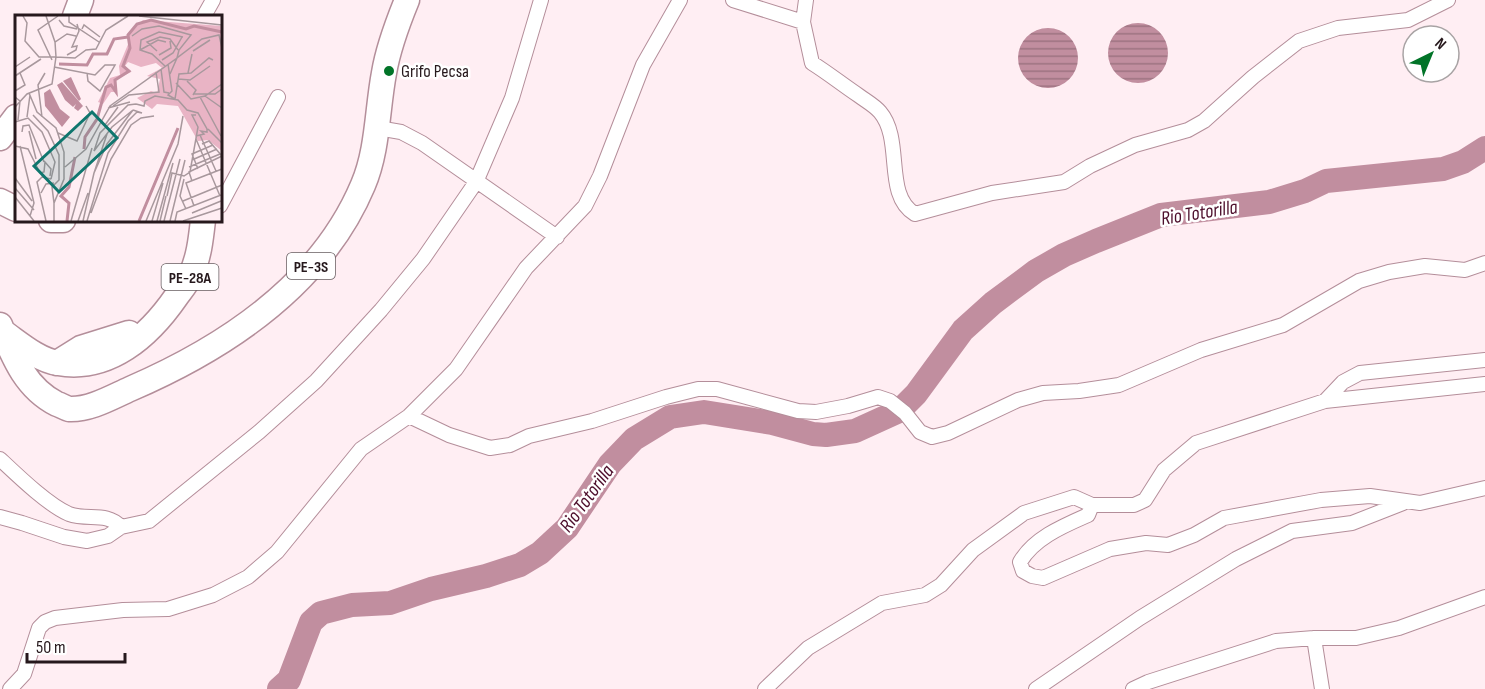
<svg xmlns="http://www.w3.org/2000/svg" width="1485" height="689" viewBox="0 0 1485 689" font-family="'Sofia Sans Condensed',sans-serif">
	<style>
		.water { fill: url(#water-rules) }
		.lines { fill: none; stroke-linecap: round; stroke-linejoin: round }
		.river { stroke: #c18e9f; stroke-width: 24 }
		.minor-casing { stroke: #b48e9a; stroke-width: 16 }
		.trunk-casing { stroke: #b48e9a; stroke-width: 27 }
		.minor { stroke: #fff; stroke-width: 14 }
		.trunk { stroke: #fff; stroke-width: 24 }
		.poi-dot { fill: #017428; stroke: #fff; stroke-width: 2 }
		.labels { text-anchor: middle; stroke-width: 5; stroke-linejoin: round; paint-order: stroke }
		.shield { fill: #fff; stroke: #675d60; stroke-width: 1.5 }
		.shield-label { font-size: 16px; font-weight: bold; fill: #26181c }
		.poi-label { font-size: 18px; fill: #26181c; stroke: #fff; text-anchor: start }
		.water-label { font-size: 20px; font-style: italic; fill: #4d0f2c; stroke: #fff }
		.inset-river { fill: none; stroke: #c18e9f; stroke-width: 3 }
		.inset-road { fill: none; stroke: #a8989d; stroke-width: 1.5 }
		.view { fill: #0f766e; fill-opacity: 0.15; stroke: #0f766e; stroke-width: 3 }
		.inset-edge { fill: none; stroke: #26181c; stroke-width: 3 }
	</style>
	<defs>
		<pattern id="water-rules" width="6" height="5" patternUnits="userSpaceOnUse" patternTransform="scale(1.5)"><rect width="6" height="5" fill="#c18e9f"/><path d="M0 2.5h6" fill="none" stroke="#9d7381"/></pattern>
	</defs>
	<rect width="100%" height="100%" fill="#ffeef3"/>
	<path class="water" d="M1108 53a30 30 0 1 1 60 0a30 30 0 1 1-60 0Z
		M1018 58a30 30 0 1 1 60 0a30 30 0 1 1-60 0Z"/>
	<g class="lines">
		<path class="river" d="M 902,408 L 916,394 L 963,330 L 993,303 L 1036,271 L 1064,255 L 1096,241 L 1161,215 L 1269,202 L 1305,191 L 1326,181 L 1443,169 L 1463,162 L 1485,148
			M 279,689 L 289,680 L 311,622 L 321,613 L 352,605 L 390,603 L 431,589 L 486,576 L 520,565 L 540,553 L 567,528 L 610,464 L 634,439 L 670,417 L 704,412 L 772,423 L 813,434 L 826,435 L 855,431 L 899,411"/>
		<defs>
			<path id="minor" d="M 733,0 L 803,22
				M 806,0 L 803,22 L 812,63 C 828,73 843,85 858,95 C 866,101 874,105 880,112 C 904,140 883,195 915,214 L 992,193 L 1064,182 L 1090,166 L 1135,145 L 1188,130 L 1204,121 L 1253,77 L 1299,41 L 1338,28 L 1408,20 L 1448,0
				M 204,16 L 213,0
				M 378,128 L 401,132 L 422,143 L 557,237
				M 220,206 L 278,97
				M 1485,384 L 1325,401 L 1196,443 L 1164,470 L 1145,500 L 1134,505 L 1092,505 L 1088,515 C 1063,526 1034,538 1020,562 L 1023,571 L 1032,576 L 1043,578 L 1110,549 L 1146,543 L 1168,545 L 1194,535 L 1224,518 L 1321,500 L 1370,496 L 1420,503 L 1485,488
				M 1325,401 L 1343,382 L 1360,373 L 1485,360
				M 409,416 L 449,435 L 490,448 L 510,445 L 529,436 L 592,421 L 666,397 L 698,389 L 717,389 L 798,411 L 816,412 L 848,406 L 878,397 L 890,401 L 905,413 L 920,432 L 932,437 L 948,433 L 1018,400 L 1043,393 L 1079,391 L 1119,385 L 1201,350 L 1283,325 L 1359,281 L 1389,272 L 1425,266 L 1465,270 L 1485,263
				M 0,459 C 17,475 48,505 69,514 C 88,521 106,511 121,527
				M 0,517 L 22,523 L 64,537 L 87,541 L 108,536 L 121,527 L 149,521 L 259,432 L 316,381 L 381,310 L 423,259 L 476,182 L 512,98 L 541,0
				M 1314,638 L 1322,689
				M 10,689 L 24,674 L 39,628 L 45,622 L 55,618 L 123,610 L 168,609 L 213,595 L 248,577 L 277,552 L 361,449 L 409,416 L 456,369 L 526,268 L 585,206 L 600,176 L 643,65 L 680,0
				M 765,689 L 808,648 L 882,603 L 925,595 L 941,585 L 973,550 L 1024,513 L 1074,497 L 1092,505
				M 1036,689 L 1140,618 L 1236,559 L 1292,531 L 1352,523 L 1403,503
				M 1133,689 L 1148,682 L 1276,641 L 1314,638 L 1356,638 L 1399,628 L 1485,597"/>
			<path id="trunk" d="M 75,16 L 81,0
				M 0,138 L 16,117
				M 0,201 L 16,209
				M 51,220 L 63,220
				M 0,325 C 13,356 25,388 57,404 C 61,405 65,408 69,409 C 90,410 112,397 130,389 C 225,348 321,285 363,185 C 378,150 377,110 384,73 C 388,49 398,22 407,0
				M 3,332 C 19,343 38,360 58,363 C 109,372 149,336 176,297 C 181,290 188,282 191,274 C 199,258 201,238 203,220
				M 57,363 L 81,348 L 129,333"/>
		</defs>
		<use href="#minor" class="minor-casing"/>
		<use href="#trunk" class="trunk-casing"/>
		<use href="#minor" class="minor"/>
		<use href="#trunk" class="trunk"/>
	</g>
	<circle class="poi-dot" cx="389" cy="71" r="6"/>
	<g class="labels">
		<g class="shield">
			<rect x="287" y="253" width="48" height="26" rx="4.5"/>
			<rect x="161.5" y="264" width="57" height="26" rx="4.5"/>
		</g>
		<g class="shield-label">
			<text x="311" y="272">PE-3S</text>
			<text x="190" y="283">PE-28A</text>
		</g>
		<g class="poi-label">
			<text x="401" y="77">Grifo Pecsa</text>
		</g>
		<g class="water-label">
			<text transform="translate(1199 212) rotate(-9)" y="7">Rio Totorilla</text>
			<text transform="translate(586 498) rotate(-54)" y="7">Rio Totorilla</text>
		</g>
	</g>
	<g transform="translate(15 15)">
		<rect width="207" height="207" fill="#ffeef3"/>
		<path d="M 128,5 L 207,11 L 207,136 L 193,125 L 183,126 L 163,91 L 142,89 L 137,94 L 122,83 L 136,76 L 142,78 L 145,64 L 132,61 L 147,53 L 141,48 L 126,52 L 113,47 L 110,51 L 116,57 L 100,65 L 101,77 L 96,77 L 88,89 L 83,87 L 95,63 L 105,60 L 104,51 L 114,27 L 112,19 Z" fill="#e9b4c5"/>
		<path d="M 56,62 L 66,84 L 64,86 L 48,66 ZM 47,67 L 68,91 L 63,96 L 59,93 L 61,89 L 58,92 L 50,85 L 42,70 ZM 35,74 L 45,94 L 55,102 L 47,112 L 30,91 L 29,78 Z" fill="#c18e9f"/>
		<path class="inset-river" d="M 44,49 L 72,50 L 78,39 L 92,39 L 99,24 L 113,22M 69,134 L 70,122 L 82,104 L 91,72 L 96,70 L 101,77 L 100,65 L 114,56 L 108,51 L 115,33 L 113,20 L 122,9 L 136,5 L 171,14 L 179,11 L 207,17M 52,206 L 54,188 L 46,181 L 54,172 L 60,142M 124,206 L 163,113"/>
		<path class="inset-road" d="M 8,1 L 12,8 L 10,26 L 24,42 L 41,42 L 40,27M 31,1 L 40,27 L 52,19 L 61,21M 54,1 L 54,7 L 84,27M 124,1 L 207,10M 44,5 L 49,11 L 62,14M 67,14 L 69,10 L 85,22M 125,35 L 143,25 L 151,27M 142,36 L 132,27 L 145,22 L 155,24 L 163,35M 178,36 L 195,25M 52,40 L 61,35 L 62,31 L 57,32 L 64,16 L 62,9M 144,40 L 156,33 L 155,26M 37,45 L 23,15 L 43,1M 147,45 L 158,38 L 167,22M 153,49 L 157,76 L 153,80 L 160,84 L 164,59 L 176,58 L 194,43 L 198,45M 150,51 L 137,39 L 125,35 L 126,25 L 144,17 L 168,22M 0,52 L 15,42M 39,52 L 80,60 L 90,50 L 100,50 L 85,76 L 73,66 L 72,58M 146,54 L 149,77 L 154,78M 173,58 L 177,39M 155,59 L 162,43 L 187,24 L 204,20 L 207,33M 0,61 L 26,44M 163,64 L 175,65 L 195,51M 172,66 L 181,75 L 178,80M 161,68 L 176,84 L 190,81 L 207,69M 0,76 L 10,70 L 5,58M 14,78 L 22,97 L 41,113 L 49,137 L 49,164 L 39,188 L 37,172 L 44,165 L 44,140 L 33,116 L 18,100M 179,79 L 200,79 L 207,74M 190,81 L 207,93M 0,82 L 5,86 L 3,105M 185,82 L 206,121M 121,89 L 129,91 L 130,86 L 140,81 L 163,85 L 172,95 L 183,98 L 192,114 L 192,117 L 186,116 L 189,119 L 181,121M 98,91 L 114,80 L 144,77 L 141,57M 0,92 L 12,79 L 37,69 L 41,42 L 60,43 L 71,35 L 81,34 L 91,15 L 113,1M 93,93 L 115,87M 12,102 L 15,80M 27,102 L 23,70 L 30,58M 0,107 L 13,103 L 27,117 L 40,147 L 36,164M 90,110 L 103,92M 193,114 L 207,128M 14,116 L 21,144M 7,117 L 8,111 L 14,110 L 29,147M 43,118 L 62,126 L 75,98 L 71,91M 92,119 L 79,158 L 92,129 L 118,95 L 97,112 L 79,136 L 85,118 L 113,90 L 121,89M 185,120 L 201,156M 181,124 L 205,181M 187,129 L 194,126 L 207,141M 0,131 L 13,134 L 25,158M 5,131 L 19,188 L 15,201M 177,145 L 202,134M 50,152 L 71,134 L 95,91 L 162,43 L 164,35 L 176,20 L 144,11 L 127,14 L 117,21M 174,152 L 205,139M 183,154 L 177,139 L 198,130M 25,158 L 29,157 L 30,147 L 36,154 L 35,161M 0,163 L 17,186M 169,164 L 165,181 L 171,194M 177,166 L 174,157 L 207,141M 0,173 L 19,195M 26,178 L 31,169 L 39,168M 152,181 L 157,158 L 169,161 L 175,157 L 183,112 L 177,100 L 181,100M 0,182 L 19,206M 168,186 L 207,170M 39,188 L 39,206M 179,191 L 171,168 L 207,154M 76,198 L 96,144 L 116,110 L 126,103 L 139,101M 177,198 L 206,186M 31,206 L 22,167 L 27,162 L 36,164M 56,206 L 77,133M 63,206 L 73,178M 68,206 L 79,158M 72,206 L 93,138 L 113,106 L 122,97 L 127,98 L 118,95M 131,206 L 163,129 L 168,101M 137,206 L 148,168M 142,206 L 158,148M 145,206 L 151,181M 149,206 L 165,144M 155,206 L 170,145M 160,206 L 162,197 L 206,180M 168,206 L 207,193"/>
		<path class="view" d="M 77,97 L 102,123 L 44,177 L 19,151 Z"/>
		<rect width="207" height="207" class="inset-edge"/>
	</g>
	<g transform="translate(1431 54) rotate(43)"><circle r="28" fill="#ffffff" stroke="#a8a3a4" stroke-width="1.5"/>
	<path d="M0-4.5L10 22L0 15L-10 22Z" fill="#017428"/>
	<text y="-9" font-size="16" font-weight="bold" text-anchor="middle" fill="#26181c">N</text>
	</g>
	<path d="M27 653v9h98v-9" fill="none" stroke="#26181c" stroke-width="3"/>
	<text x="36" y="653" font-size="18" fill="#26181c" stroke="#ffffff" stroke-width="4.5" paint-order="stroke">50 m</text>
</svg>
